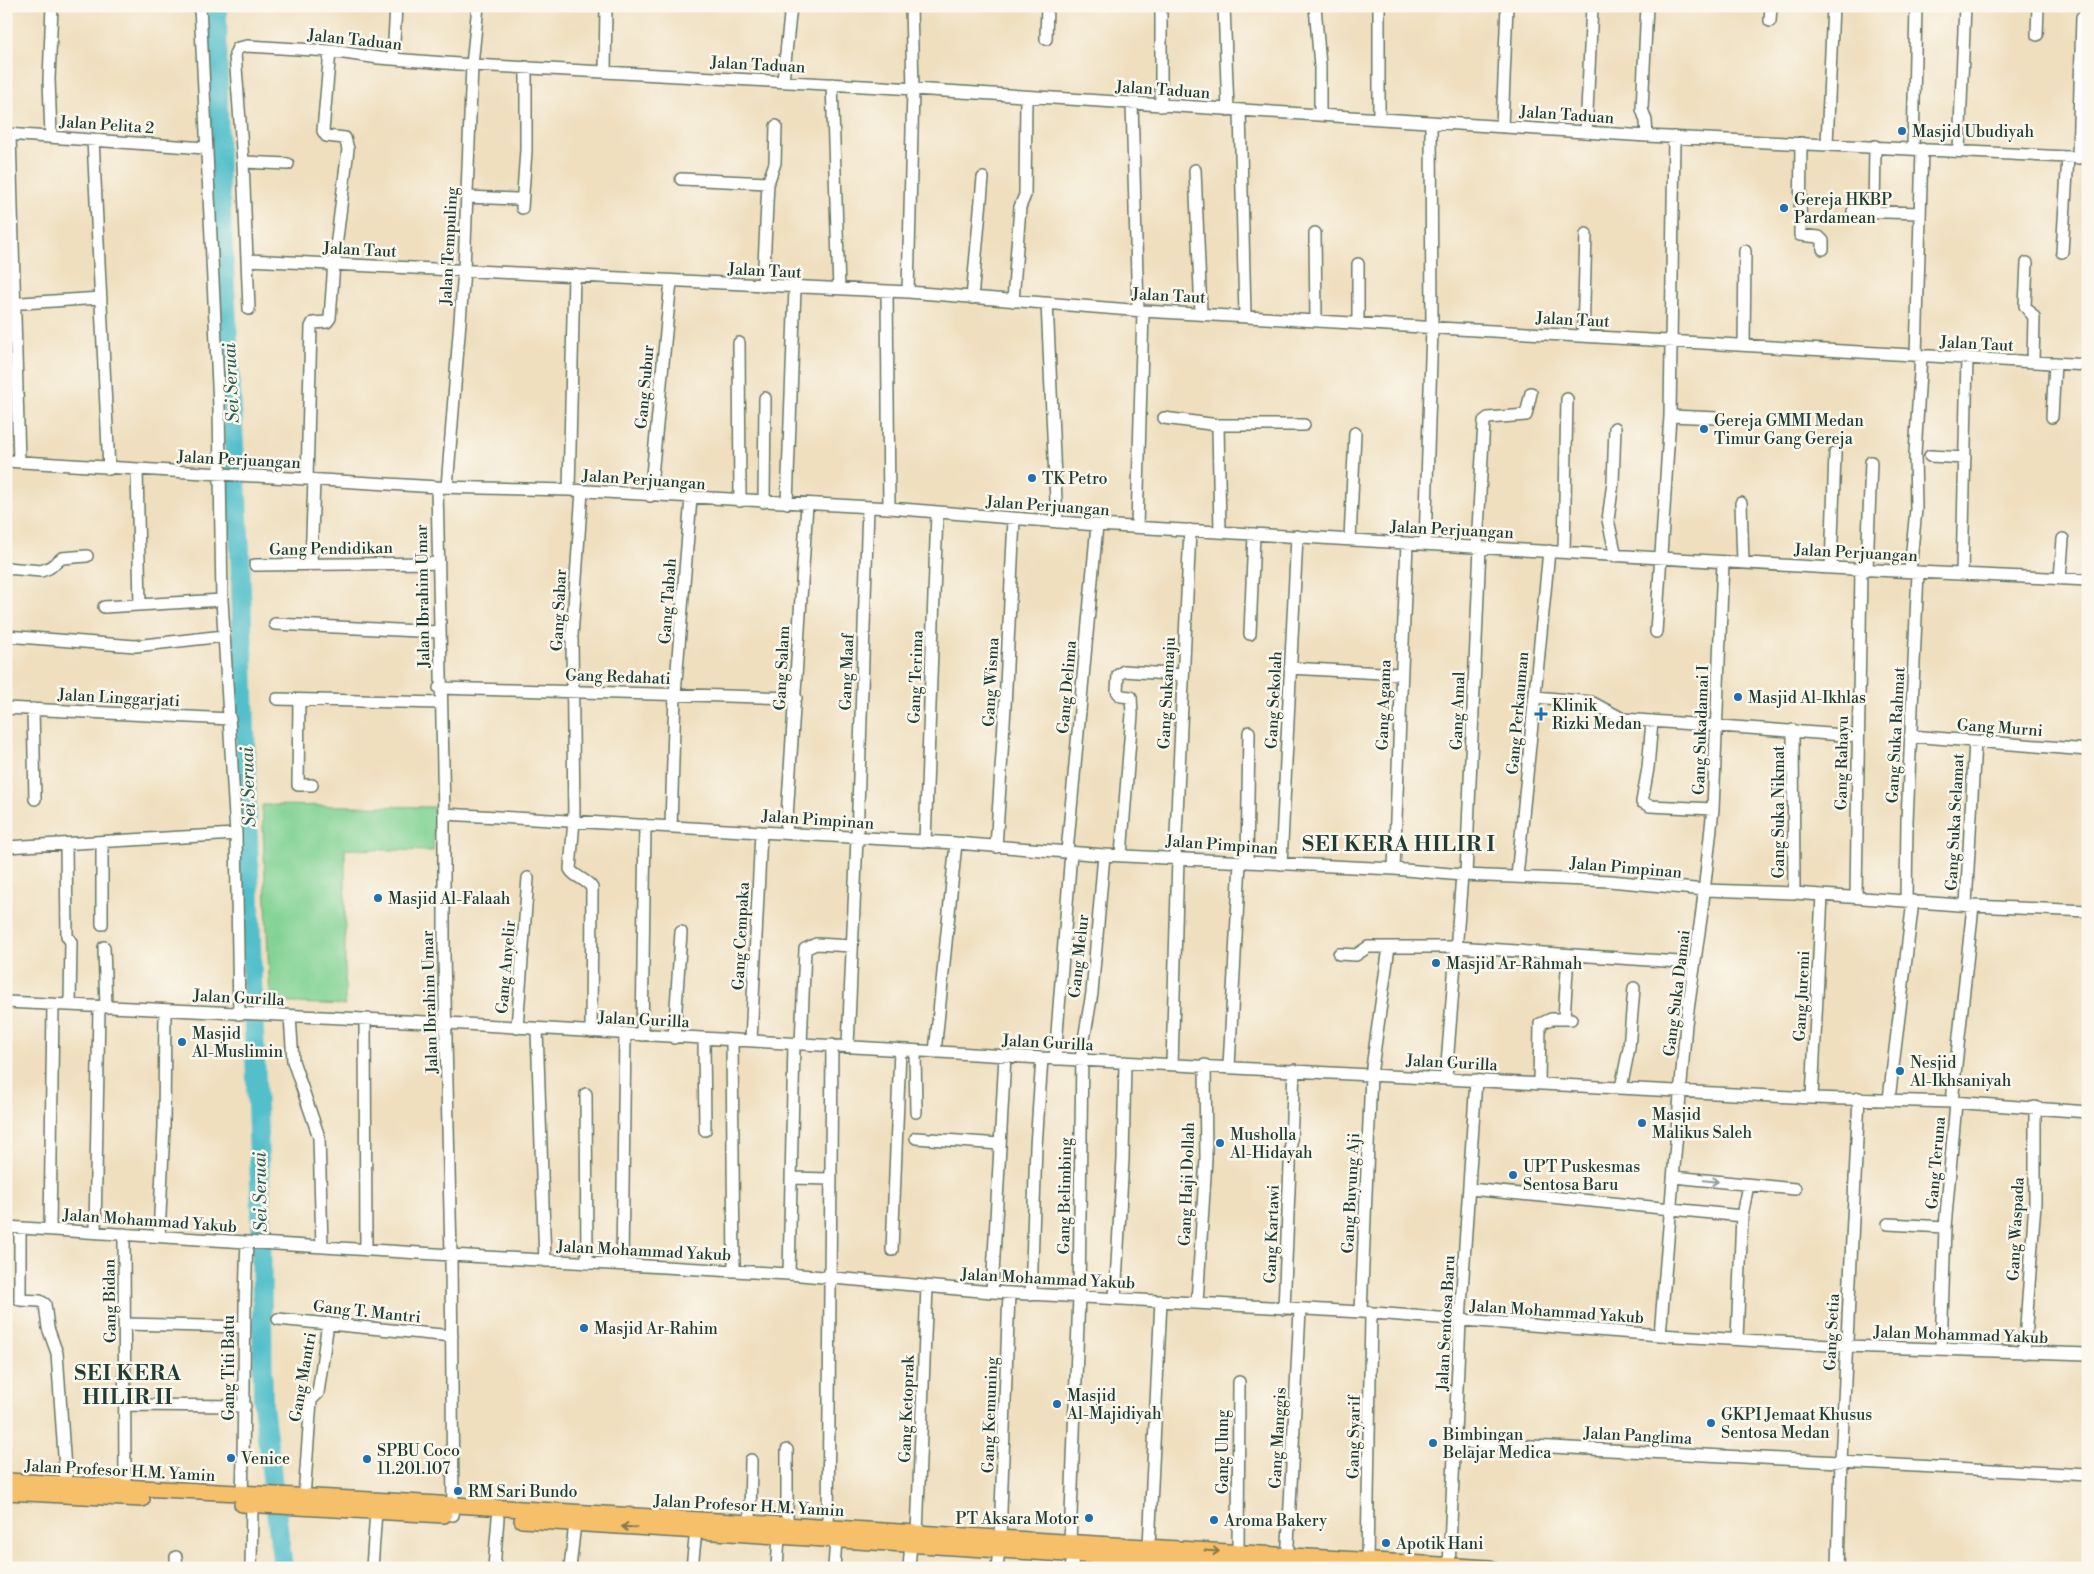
<svg xmlns="http://www.w3.org/2000/svg" width="2094" height="1574" viewBox="0 0 2094 1574" font-family="'Libre Bodoni',serif">
	<style>
		.green { fill: #7ed192; stroke: #4e8763 }
		.lines { fill: none; stroke-linecap: round; stroke-linejoin: round }
		.river { stroke: #52bfcb; stroke-width: 20 }
		.minor-casing { stroke: #687665; stroke-width: 14 }
		.major-casing { stroke: #687665; stroke-width: 18 }
		.minor { stroke: #fff; stroke-width: 11 }
		.major { stroke: #f6c06b; stroke-width: 15 }
		.oneway { stroke: #8f9e9a }
		.oneway2 { stroke: #80784d }
		.poi-dot { fill: #1f6fb2; stroke: #fbf7ec; stroke-width: 2 }
		.labels { text-anchor: middle; stroke-width: 5; stroke-linejoin: round; paint-order: stroke }
		.street-label { font-size: 16px; fill: #1f3d34; stroke: #fbf7ec }
		.poi-label { font-size: 16px; fill: #1f3d34; stroke: #fbf7ec; text-anchor: start }
		.water-label { font-size: 18px; font-style: italic; fill: #2c5e5a; stroke: #fbf7ec }
		.district-label { font-size: 21px; font-weight: bold; letter-spacing: 1px; fill: #1f3d34; stroke: #fbf7ec }
	</style>
	<rect width="100%" height="100%" fill="#fbf7ec"/>
	<filter id="ink" filterUnits="userSpaceOnUse"><feTurbulence type="fractalNoise" baseFrequency=".02" numOctaves="2"/><feDisplacementMap in="SourceGraphic" scale="10" xChannelSelector="R" yChannelSelector="G"/><feConvolveMatrix kernelMatrix="1 2 1 2 8 2 1 2 1" color-interpolation-filters="sRGB"/></filter>
	<filter id="wash" filterUnits="userSpaceOnUse"><feTurbulence type="fractalNoise" baseFrequency=".0096" numOctaves="4" result="noise"/><feDisplacementMap in="SourceGraphic" scale="20" xChannelSelector="R" yChannelSelector="G"/><feGaussianBlur stdDeviation="1.12" result="paint"/><feColorMatrix in="noise" values="0 0 0 0 0 0 0 0 0 0 0 0 0 0 0 0 0 1.4 0 .05"/><feComposite in="paint" operator="in"/></filter>
	<g filter="url(#wash)">
		<rect width="100%" height="100%" fill="#efdfbf"/>
		<path class="green" d="M 262,805 L 434,807 L 433,851 L 345,849 L 345,1005 L 270,1002 Z"/>
		<g class="lines">
			<path class="river" d="M 217,6 L 219,179 L 240,551 L 252,978 L 261,1209 L 263,1404 L 283,1568"/>
		</g>
	</g>
	<g filter="url(#ink)">
		<g class="lines">
			<defs>
				<path id="minor" d="M 200,6 L 219,406 L 222,600 L 236,834 L 239,1014
					M 1161,6 L 1161,106
					M 1224,6 L 1228,110
					M 1315,6 L 1320,66 L 1320,115
					M 1379,6 L 1379,119
					M 1770,21 L 1771,6
					M 2037,35 L 2038,6
					M 1046,39 L 1047,6
					M 393,59 L 396,6
					M 605,71 L 606,6
					M 783,81 L 791,6
					M 832,84 L 839,289
					M 1132,104 L 1138,310
					M 1240,110 L 1245,315
					M 1502,127 L 1507,6
					M 1586,132 L 1592,6
					M 6,134 L 205,148
					M 10,135 L 19,462
					M 1647,136 L 1646,121 L 1642,109 L 1647,6
					M 51,137 L 49,79 L 52,6
					M 93,139 L 109,469
					M 1801,143 L 1800,235 L 1819,237 L 1823,241 L 1823,249
					M 1827,144 L 1833,6
					M 1913,149 L 1916,6
					M 1959,151 L 1965,6
					M 2078,158 L 2082,17
					M 243,162 L 288,164
					M 1195,170 L 1201,313
					M 681,179 L 768,183
					M 467,197 L 517,199
					M 522,208 L 526,150 L 526,67
					M 1853,211 L 1920,213
					M 1874,212 L 1875,146
					M 1315,233 L 1316,320
					M 2062,252 L 2068,157
					M 248,260 L 908,292 L 1143,311 L 2088,365
					M 2027,263 L 2025,306 L 2034,317 L 2033,362
					M 763,286 L 768,183 L 775,163 L 776,126
					M 887,292 L 889,508
					M 908,292 L 913,90 L 911,6
					M 972,298 L 983,178
					M 1013,301 L 1020,207 L 1025,195 L 1026,97
					M 1047,303 L 1057,522
					M 6,304 L 101,298
					M 249,309 L 243,162 L 235,54 L 238,48 L 247,46 L 330,51 L 379,58 L 472,65 L 882,87 L 1647,136 L 2088,158
					M 1358,322 L 1358,264
					M 1583,336 L 1586,234
					M 739,343 L 740,501
					M 1744,345 L 1745,251
					M 1916,356 L 1922,149
					M 1670,416 L 1718,418
					M 2052,417 L 2055,363
					M 1164,418 L 1218,425
					M 1615,428 L 1613,482 L 1608,520 L 1616,556
					M 1930,456 L 1965,458
					M 6,461 L 437,487 L 569,490 L 889,508 L 1097,525 L 1831,568 L 2088,580
					M 137,470 L 140,605
					M 307,479 L 311,327 L 313,323 L 327,322 L 330,318 L 334,263 L 348,149 L 345,138 L 326,136 L 323,131 L 330,51
					M 437,487 L 444,814 L 444,955 L 451,1255 L 453,1515
					M 447,487 L 464,270 L 472,65 L 478,6
					M 569,490 L 574,275
					M 582,491 L 572,636 L 574,820 L 570,869 C 575,878 587,879 592,888 L 591,1032
					M 650,496 L 671,281
					M 764,502 L 765,398
					M 787,503 L 795,288
					M 1741,503 L 1743,562
					M 1137,527 L 1143,311
					M 1220,532 L 1218,425 L 1304,425
					M 1350,539 L 1355,433
					M 1425,544 L 1432,328 L 1431,122
					M 1477,547 L 1484,421 L 1488,418 L 1526,415 L 1531,393
					M 1564,552 L 1567,399
					M 311,563 L 314,480
					M 255,565 L 437,563
					M 6,568 L 41,571 L 49,568 L 62,558 L 87,556
					M 1831,568 L 1835,453
					M 1867,569 L 1871,462
					M 1910,571 L 1916,509 L 1915,454 L 1921,356
					M 1962,574 L 1967,358
					M 2060,579 L 2063,539
					M 104,607 L 222,600
					M 275,624 L 438,632
					M 1656,632 L 1670,416 L 1674,137
					M 1250,634 L 1254,534
					M 6,636 L 135,646 L 224,636
					M 1290,668 L 1400,674
					M 439,688 L 796,698
					M 1536,697 L 1591,702 L 1623,719 L 1857,736
					M 277,699 L 440,703
					M 299,700 L 298,785 L 312,785
					M 6,708 L 230,719
					M 33,709 L 35,799
					M 1652,721 L 1648,768 L 1642,802 L 1650,806 L 1713,809
					M 1793,730 L 1794,893
					M 1910,736 L 2088,750
					M 444,814 L 956,843 L 1104,855 L 1394,869 L 1462,875 L 1610,881 L 1705,890 L 1794,893 L 1973,906 L 2088,911
					M 671,826 L 675,694 L 691,498
					M 786,833 L 807,504
					M 102,842 L 102,924
					M 925,842 L 937,513
					M 66,844 L 67,936 L 71,942 L 70,1005
					M 6,847 L 236,834
					M 996,847 L 1005,707 L 1014,519
					M 1067,852 L 1097,525
					M 1121,855 L 1132,714 L 1131,697 L 1121,696 L 1117,691 L 1118,675 L 1124,671 L 1183,675
					M 1175,857 L 1190,530
					M 1247,862 L 1249,732
					M 1281,864 L 1297,536
					M 1394,869 L 1407,543
					M 1466,875 L 1480,547
					M 1517,877 L 1549,551
					M 1856,897 L 1861,568
					M 1906,900 L 1907,821 L 1918,572
					M 1966,905 L 1975,741
					M 104,947 L 106,1007
					M 1339,954 L 1356,955 L 1368,947 L 1389,947
					M 6,1002 L 447,1023 L 1042,1058 L 1812,1098 L 1952,1102 L 2088,1112
					M 290,1016 L 293,1061 L 319,1137 L 322,1247
					M 1564,1018 L 1568,955
					M 365,1020 L 366,1250
					M 517,1028 L 528,878
					M 537,1030 L 545,1261
					M 642,1035 L 645,825
					M 674,1038 L 681,932
					M 704,1039 L 705,1130
					M 732,1040 L 734,1271
					M 751,1041 L 761,832
					M 801,1044 L 805,949 L 816,944 L 852,946
					M 848,1045 L 857,838 L 868,507
					M 915,1051 L 916,1112
					M 935,1052 L 956,843
					M 1055,1059 L 1071,852
					M 1172,1064 L 1178,858
					M 1229,1066 L 1240,862
					M 1446,1077 L 1462,875
					M 1539,1083 L 1540,1024 L 1551,1019 L 1571,1019
					M 1621,1088 L 1629,1048 L 1634,988
					M 586,1094 L 587,1263
					M 1812,1098 L 1822,895
					M 1889,1099 L 1913,901
					M 1952,1102 L 1973,906
					M 916,1138 L 1000,1144
					M 1674,1177 L 1795,1189
					M 791,1178 L 830,1179
					M 1470,1189 L 1742,1216 L 1748,1185
					M 1888,1224 L 1945,1227 L 1941,1349
					M 6,1227 L 451,1255 L 789,1274 L 992,1292 L 1361,1312 L 1660,1335 L 1846,1346 L 2088,1354
					M 1945,1227 L 1956,1103
					M 20,1228 L 20,1300 L 40,1301 L 45,1304 L 48,1328 L 57,1353 L 66,1484
					M 50,1229 L 53,1004
					M 95,1232 L 99,1007
					M 124,1234 L 125,1487
					M 159,1236 L 164,1127 L 165,1010
					M 892,1250 L 900,1050
					M 622,1264 L 625,1033
					M 789,1274 L 794,1044
					M 992,1292 L 1005,1056
					M 1031,1295 L 1036,1146 L 1042,1058
					M 1115,1299 L 1123,1159 L 1125,1062
					M 1197,1303 L 1206,1159 L 1205,1065
					M 1284,1309 L 1294,1070
					M 1361,1312 L 1371,1075 L 1389,947 L 1456,947 L 1694,963
					M 278,1319 L 452,1336
					M 126,1324 L 243,1327
					M 1660,1335 L 1686,1024 L 1702,911 L 1713,809 L 1723,562
					M 1737,1339 L 1742,1216
					M 2024,1353 L 2035,1203 L 2035,1107
					M 125,1405 L 245,1406
					M 1456,1442 L 2088,1475
					M 787,1450 L 787,1525
					M 242,1494 C 245,1410 243,1326 247,1243
					M 304,1497 L 311,1400 L 318,1393 L 328,1323
					M 750,1523 L 751,1460
					M 828,1528 L 832,1045
					M 917,1533 L 927,1287
					M 1000,1538 L 1009,1293
					M 1070,1542 L 1079,1296 L 1082,1051 L 1092,993 L 1104,855
					M 1149,1546 L 1161,1301
					M 1238,1552 L 1239,1382
					M 176,1557 L 177,1568
					M 1367,1561 L 1371,1314
					M 1287,1563 L 1300,1310
					M 251,1568 L 252,1504
					M 372,1568 L 376,1511
					M 494,1568 L 498,1518
					M 570,1568 L 575,1523
					M 692,1568 L 696,1530
					M 777,1568 L 779,1536
					M 834,1568 L 836,1539
					M 909,1568 L 911,1543
					M 997,1568 L 999,1549
					M 1071,1568 L 1074,1554
					M 1449,1568 L 1460,1321 L 1476,1080
					M 1838,1568 L 1841,1461 L 1859,1098"/>
				<path id="major" d="M 6,1481 L 390,1501 L 1490,1568
					M 6,1492 L 142,1499
					M 242,1504 L 444,1515
					M 522,1520 L 1289,1568"/>
			</defs>
			<use href="#minor" class="minor-casing"/>
			<use href="#major" class="major-casing"/>
			<use href="#minor" class="minor"/>
			<use href="#major" class="major"/>
		</g>
		<defs><path id="oneway-shaft" d="M-6 0H5M1.5-3L5.5 0L1.5 3" fill="none" stroke-width="1.6" stroke-linecap="round" stroke-linejoin="round" transform="scale(1.25)"/></defs>
		<use class="oneway" href="#oneway-shaft" transform="translate(1711 1181) rotate(6)"/>
		<g class="oneway2">
			<use href="#oneway-shaft" transform="translate(629 1527) rotate(-177)"/>
			<use href="#oneway-shaft" transform="translate(1212 1551) rotate(4)"/>
		</g>
	</g>
	<g class="poi-dot">
		<circle cx="1902" cy="131" r="5"/>
		<circle cx="1784" cy="208" r="5"/>
		<circle cx="1704" cy="429" r="5"/>
		<circle cx="1032" cy="478" r="5"/>
		<circle cx="1738" cy="697" r="5"/>
		<path d="M1538.5 706.5h5v5h5v5h-5v5h-5v-5h-5v-5h5z"/>
		<circle cx="378" cy="898" r="5"/>
		<circle cx="1436" cy="963" r="5"/>
		<circle cx="182" cy="1042" r="5"/>
		<circle cx="1900" cy="1071" r="5"/>
		<circle cx="1642" cy="1123" r="5"/>
		<circle cx="1220" cy="1143" r="5"/>
		<circle cx="1513" cy="1175" r="5"/>
		<circle cx="584" cy="1328" r="5"/>
		<circle cx="1057" cy="1404" r="5"/>
		<circle cx="1711" cy="1423" r="5"/>
		<circle cx="1433" cy="1443" r="5"/>
		<circle cx="231" cy="1458" r="5"/>
		<circle cx="367" cy="1459" r="5"/>
		<circle cx="458" cy="1491" r="5"/>
		<circle cx="1089" cy="1518" r="5"/>
		<circle cx="1214" cy="1520" r="5"/>
		<circle cx="1386" cy="1543" r="5"/>
	</g>
	<g class="labels">
		<g class="street-label">
			<text transform="translate(355 39) rotate(6)" y="6">Jalan Taduan</text>
			<text transform="translate(758 64) rotate(3)" y="6">Jalan Taduan</text>
			<text transform="translate(1163 89) rotate(4)" y="6">Jalan Taduan</text>
			<text transform="translate(1567 114) rotate(4)" y="6">Jalan Taduan</text>
			<text transform="translate(107 124) rotate(4)" y="6">Jalan Pelita 2</text>
			<text transform="translate(448 246) rotate(-87)" y="6">Jalan Tempuling</text>
			<text transform="translate(360 249) rotate(3)" y="6">Jalan Taut</text>
			<text transform="translate(765 270) rotate(3)" y="6">Jalan Taut</text>
			<text transform="translate(1169 295) rotate(3)" y="6">Jalan Taut</text>
			<text transform="translate(1573 319) rotate(3)" y="6">Jalan Taut</text>
			<text transform="translate(1977 343) rotate(3)" y="6">Jalan Taut</text>
			<text transform="translate(644 387) rotate(-85)" y="6">Gang Subur</text>
			<text transform="translate(239 459) rotate(3)" y="6">Jalan Perjuangan</text>
			<text transform="translate(644 479) rotate(4)" y="6">Jalan Perjuangan</text>
			<text transform="translate(1048 505) rotate(4)" y="6">Jalan Perjuangan</text>
			<text transform="translate(1452 529) rotate(3)" y="6">Jalan Perjuangan</text>
			<text transform="translate(331 548) rotate(-1)" y="6">Gang Pendidikan</text>
			<text transform="translate(1856 552) rotate(3)" y="6">Jalan Perjuangan</text>
			<text transform="translate(422 596) rotate(-91)" y="6">Jalan Ibrahim Umar</text>
			<text transform="translate(667 601) rotate(-86)" y="6">Gang Tabah</text>
			<text transform="translate(558 610) rotate(-87)" y="6">Gang Sabar</text>
			<text transform="translate(781 668) rotate(-87)" y="6">Gang Salam</text>
			<text transform="translate(846 672) rotate(-88)" y="6">Gang Maaf</text>
			<text transform="translate(618 676) rotate(2)" y="6">Gang Redahati</text>
			<text transform="translate(915 677) rotate(-88)" y="6">Gang Terima</text>
			<text transform="translate(990 682) rotate(-87)" y="6">Gang Wisma</text>
			<text transform="translate(1066 687) rotate(-85)" y="6">Gang Delima</text>
			<text transform="translate(1166 693) rotate(-87)" y="6">Gang Sukamaju</text>
			<text transform="translate(119 697) rotate(3)" y="6">Jalan Linggarjati</text>
			<text transform="translate(1273 700) rotate(-87)" y="6">Gang Sekolah</text>
			<text transform="translate(1383 705) rotate(-88)" y="6">Gang Agama</text>
			<text transform="translate(1457 711) rotate(-88)" y="6">Gang Amal</text>
			<text transform="translate(1517 713) rotate(-85)" y="6">Gang Perkauman</text>
			<text transform="translate(2000 727) rotate(4)" y="6">Gang Murni</text>
			<text transform="translate(1700 730) rotate(-88)" y="6">Gang Sukadamai I</text>
			<text transform="translate(1895 735) rotate(-87)" y="6">Gang Suka Rahmat</text>
			<text transform="translate(1841 763) rotate(-89)" y="6">Gang Rahayu</text>
			<text transform="translate(1778 812) rotate(-90)" y="6">Gang Suka Nikmat</text>
			<text transform="translate(818 819) rotate(4)" y="6">Jalan Pimpinan</text>
			<text transform="translate(1954 822) rotate(-87)" y="6">Gang Suka Selamat</text>
			<text transform="translate(1222 844) rotate(4)" y="6">Jalan Pimpinan</text>
			<text transform="translate(1626 867) rotate(5)" y="6">Jalan Pimpinan</text>
			<text transform="translate(740 936) rotate(-87)" y="6">Gang Cempaka</text>
			<text transform="translate(1078 956) rotate(-84)" y="6">Gang Melur</text>
			<text transform="translate(505 967) rotate(-85)" y="6">Gang Anyelir</text>
			<text transform="translate(1676 993) rotate(-83)" y="6">Gang Suka Damai</text>
			<text transform="translate(1801 996) rotate(-87)" y="6">Gang Juremi</text>
			<text transform="translate(239 997) rotate(3)" y="6">Jalan Gurilla</text>
			<text transform="translate(429 1002) rotate(-92)" y="6">Jalan Ibrahim Umar</text>
			<text transform="translate(644 1019) rotate(3)" y="6">Jalan Gurilla</text>
			<text transform="translate(1048 1042) rotate(3)" y="6">Jalan Gurilla</text>
			<text transform="translate(1452 1062) rotate(3)" y="6">Jalan Gurilla</text>
			<text transform="translate(1935 1163) rotate(-85)" y="6">Gang Teruna</text>
			<text transform="translate(1186 1184) rotate(-88)" y="6">Gang Haji Dollah</text>
			<text transform="translate(1350 1193) rotate(-87)" y="6">Gang Buyung Aji</text>
			<text transform="translate(1064 1196) rotate(-89)" y="6">Gang Belimbing</text>
			<text transform="translate(150 1220) rotate(4)" y="6">Jalan Mohammad Yakub</text>
			<text transform="translate(2015 1229) rotate(-87)" y="6">Gang Waspada</text>
			<text transform="translate(1271 1234) rotate(-88)" y="6">Gang Kartawi</text>
			<text transform="translate(644 1250) rotate(3)" y="6">Jalan Mohammad Yakub</text>
			<text transform="translate(1048 1278) rotate(3)" y="6">Jalan Mohammad Yakub</text>
			<text transform="translate(109 1301) rotate(-91)" y="6">Gang Bidan</text>
			<text transform="translate(367 1311) rotate(6)" y="6">Gang T. Mantri</text>
			<text transform="translate(1557 1311) rotate(4)" y="6">Jalan Mohammad Yakub</text>
			<text transform="translate(1445 1323) rotate(-87)" y="6">Jalan Sentosa Baru</text>
			<text transform="translate(1831 1332) rotate(-87)" y="6">Gang Setia</text>
			<text transform="translate(1961 1334) rotate(2)" y="6">Jalan Mohammad Yakub</text>
			<text transform="translate(228 1368) rotate(-90)" y="6">Gang Titi Batu</text>
			<text transform="translate(302 1377) rotate(-80)" y="6">Gang Mantri</text>
			<text transform="translate(906 1409) rotate(-88)" y="6">Gang Ketoprak</text>
			<text transform="translate(989 1415) rotate(-88)" y="6">Gang Kemuning</text>
			<text transform="translate(1638 1435) rotate(3)" y="6">Jalan Panglima</text>
			<text transform="translate(1353 1437) rotate(-89)" y="6">Gang Syarif</text>
			<text transform="translate(1277 1438) rotate(-87)" y="6">Gang Manggis</text>
			<text transform="translate(1222 1452) rotate(-90)" y="6">Gang Ulung</text>
			<text transform="translate(120 1470) rotate(3)" y="6">Jalan Profesor H.M. Yamin</text>
			<text transform="translate(749 1505) rotate(3)" y="6">Jalan Profesor H.M. Yamin</text>
		</g>
		<g class="poi-label">
			<text x="1912" y="137">Masjid Ubudiyah</text>
			<text x="1794" y="205">Gereja HKBP<tspan x="1794" dy="18">Pardamean</tspan></text>
			<text x="1714" y="426">Gereja GMMI Medan<tspan x="1714" dy="18">Timur Gang Gereja</tspan></text>
			<text x="1042" y="484">TK Petro</text>
			<text x="1748" y="703">Masjid Al-Ikhlas</text>
			<text x="1552" y="711">Klinik<tspan x="1552" dy="18">Rizki Medan</tspan></text>
			<text x="388" y="904">Masjid Al-Falaah</text>
			<text x="1446" y="969">Masjid Ar-Rahmah</text>
			<text x="192" y="1039">Masjid<tspan x="192" dy="18">Al-Muslimin</tspan></text>
			<text x="1910" y="1068">Nesjid<tspan x="1910" dy="18">Al-Ikhsaniyah</tspan></text>
			<text x="1652" y="1120">Masjid<tspan x="1652" dy="18">Malikus Saleh</tspan></text>
			<text x="1230" y="1140">Musholla<tspan x="1230" dy="18">Al-Hidayah</tspan></text>
			<text x="1523" y="1172">UPT Puskesmas<tspan x="1523" dy="18">Sentosa Baru</tspan></text>
			<text x="594" y="1334">Masjid Ar-Rahim</text>
			<text x="1067" y="1401">Masjid<tspan x="1067" dy="18">Al-Majidiyah</tspan></text>
			<text x="1721" y="1420">GKPI Jemaat Khusus<tspan x="1721" dy="18">Sentosa Medan</tspan></text>
			<text x="1443" y="1440">Bimbingan<tspan x="1443" dy="18">Belajar Medica</tspan></text>
			<text x="377" y="1456">SPBU Coco<tspan x="377" dy="18">11.201.107</tspan></text>
			<text x="241" y="1464">Venice</text>
			<text x="468" y="1497">RM Sari Bundo</text>
			<text x="1079" y="1524" text-anchor="end">PT Aksara Motor</text>
			<text x="1224" y="1526">Aroma Bakery</text>
			<text x="1396" y="1549">Apotik Hani</text>
		</g>
		<g class="water-label">
			<text transform="translate(231 383) rotate(-93)" y="6">Sei Seruai</text>
			<text transform="translate(248 787) rotate(-92)" y="6">Sei Seruai</text>
			<text transform="translate(260 1192) rotate(-91)" y="6">Sei Seruai</text>
		</g>
		<g class="district-label">
			<text x="1399" y="851">SEI KERA HILIR I</text>
			<text x="128" y="1380">SEI KERA<tspan x="128" dy="24">HILIR II</tspan></text>
		</g>
	</g>
	<rect width="2094" height="1574" fill="none" stroke="#fbf7ec" stroke-width="25"/>
</svg>
